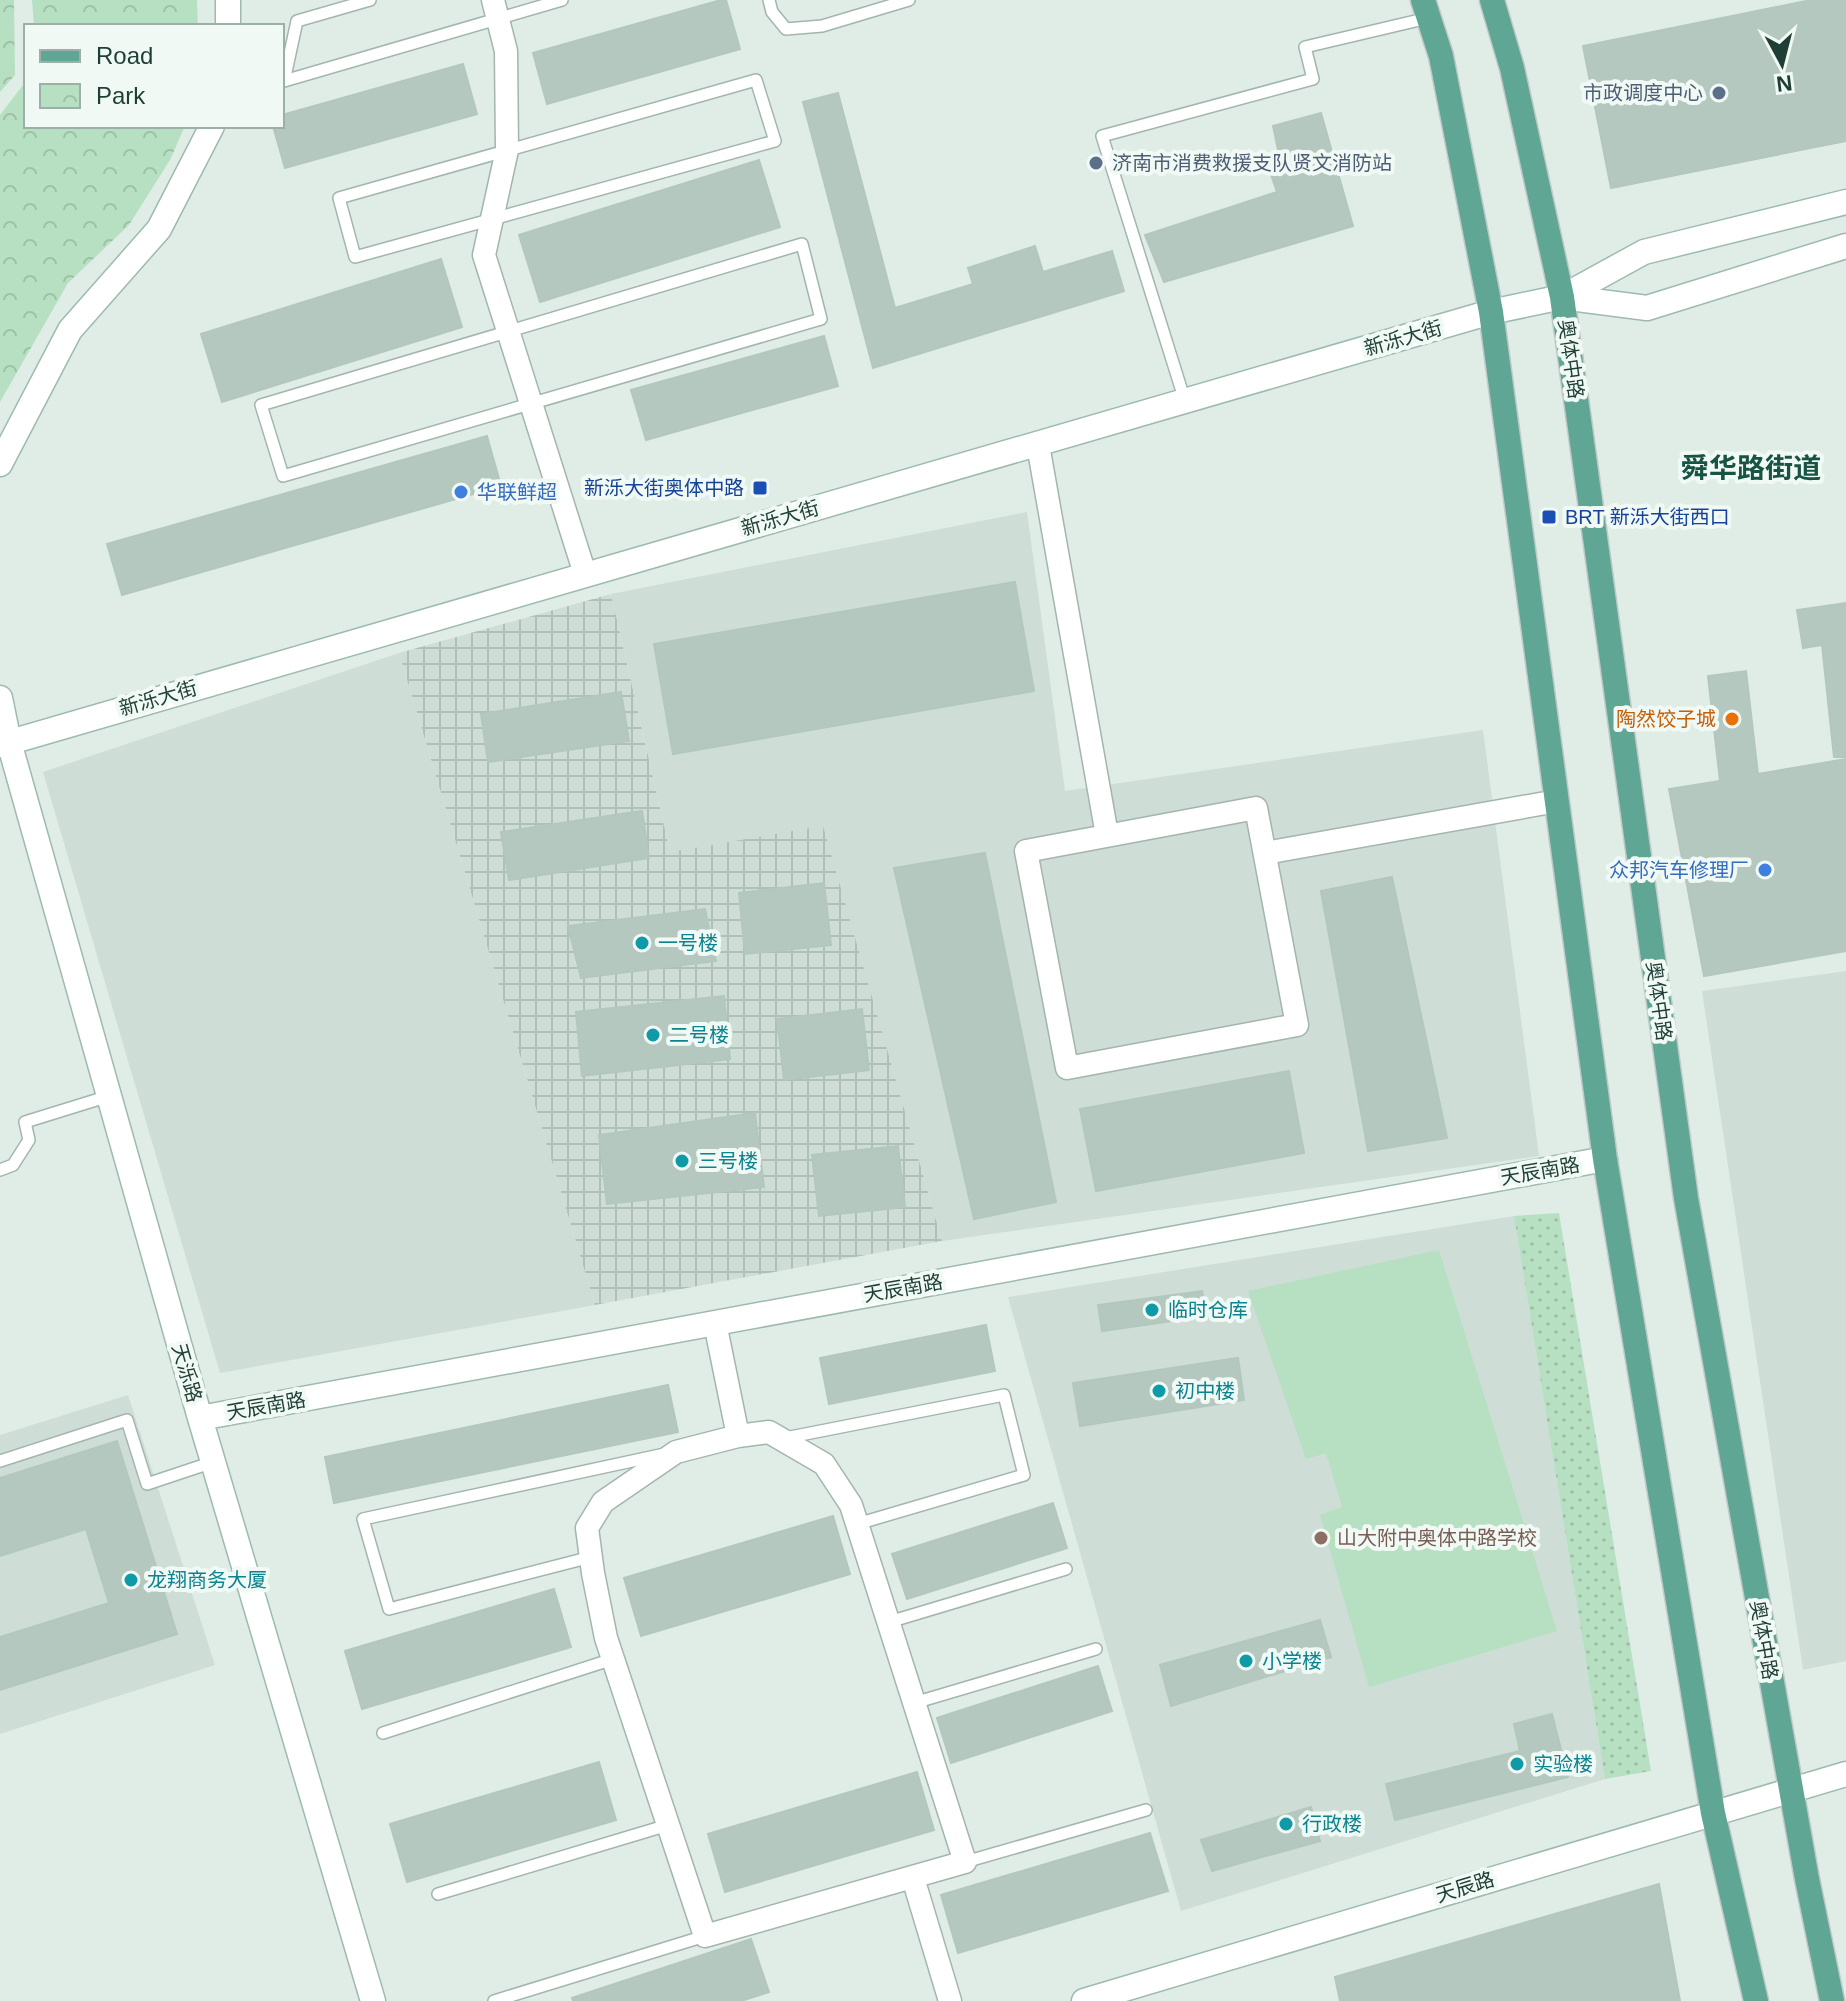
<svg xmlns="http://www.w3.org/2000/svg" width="1846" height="2001" viewBox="0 0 1846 2001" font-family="Helvetica,'Noto Sans SC',sans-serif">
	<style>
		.built { fill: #ceddd6 }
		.industrial { fill: url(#industrial-grid) }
		.grass { fill: url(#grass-dots) }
		.park { fill: url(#park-crowns) }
		.pitch { fill: #b6e0c1 }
		.building { fill: #b5c8c0; stroke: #b2c7be; stroke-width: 2 }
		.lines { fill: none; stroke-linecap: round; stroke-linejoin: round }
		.lane-casing { stroke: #a2b5ae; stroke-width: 14 }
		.street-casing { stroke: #a2b5ae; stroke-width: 25 }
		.secondary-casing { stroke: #9dbaaf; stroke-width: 27 }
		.primary-casing { stroke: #c0c9c7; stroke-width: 27 }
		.lane { stroke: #fff; stroke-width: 11 }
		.street { stroke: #fff; stroke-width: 22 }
		.secondary { stroke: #fff; stroke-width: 24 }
		.primary { stroke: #5fa794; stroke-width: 24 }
		.service-dot { fill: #5c6f8a; stroke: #f1f9f5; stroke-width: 3 }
		.transit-dot { fill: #1a4fb4; stroke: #f1f9f5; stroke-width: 3 }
		.shop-dot { fill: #3f7fe0; stroke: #f1f9f5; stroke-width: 3 }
		.food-dot { fill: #e8710a; stroke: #f1f9f5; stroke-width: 3 }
		.culture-dot { fill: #0f9aa8; stroke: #f1f9f5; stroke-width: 3 }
		.education-dot { fill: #8d6e63; stroke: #f1f9f5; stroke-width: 3 }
		.labels { text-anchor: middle; stroke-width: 8; stroke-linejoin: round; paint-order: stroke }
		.service-label { font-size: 20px; fill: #4e5e75; stroke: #f1f9f5; text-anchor: end }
		.street-label { font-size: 20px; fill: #1f3f36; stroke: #f1f9f5 }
		.transit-label { font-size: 20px; fill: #164399; stroke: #f1f9f5; text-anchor: end }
		.shop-label { font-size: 20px; fill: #366cbe; stroke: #f1f9f5; text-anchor: start }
		.food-label { font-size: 20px; fill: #c56008; stroke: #f1f9f5; text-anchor: end }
		.culture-label { font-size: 20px; fill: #0d838f; stroke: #f1f9f5; text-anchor: start }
		.education-label { font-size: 20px; fill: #785e54; stroke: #f1f9f5; text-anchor: start }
		.district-label { font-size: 28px; font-weight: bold; fill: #185344; stroke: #f1f9f5 }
	</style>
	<defs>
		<pattern id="industrial-grid" width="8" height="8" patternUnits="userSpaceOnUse" patternTransform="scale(2)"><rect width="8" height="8" fill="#ceddd6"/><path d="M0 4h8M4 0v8" fill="none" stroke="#b0bfb8"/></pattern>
		<pattern id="grass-dots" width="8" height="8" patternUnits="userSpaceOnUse" patternTransform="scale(2)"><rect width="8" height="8" fill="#b6e0c1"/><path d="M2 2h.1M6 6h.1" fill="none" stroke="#9cc1a6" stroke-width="1.8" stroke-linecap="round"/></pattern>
		<pattern id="park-crowns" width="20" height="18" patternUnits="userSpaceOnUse" patternTransform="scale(2)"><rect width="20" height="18" fill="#b6e0c1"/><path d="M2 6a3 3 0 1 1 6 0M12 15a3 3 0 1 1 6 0" fill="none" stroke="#9cc1a6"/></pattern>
	</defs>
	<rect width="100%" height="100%" fill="#e0ede7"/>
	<path class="built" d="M 1027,512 L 1065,791 L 1483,730 L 1539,1156 L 942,1241 L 823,829 L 670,852 L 611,594 Z
		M 399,653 L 595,1305 L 220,1373 L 43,772 Z
		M 1846,971 L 1846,1661 L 1803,1670 L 1702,991 Z
		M 1514,1216 L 1605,1779 L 1181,1911 L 1008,1297 Z
		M 128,1395 L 215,1665 L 0,1734 L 0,1435 Z"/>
	<path class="industrial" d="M 611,594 L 670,852 L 823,826 L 942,1241 L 595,1305 L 399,653 Z"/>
	<path class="grass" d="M 1559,1213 L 1651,1771 L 1605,1779 L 1514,1216 Z"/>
	<path class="park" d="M 0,0 L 14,0 L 15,75 L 0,92 Z
		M 32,0 L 197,0 L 198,26 L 34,26 Z
		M 26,81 L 26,126 L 185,126 L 170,160 L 129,225 L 68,283 L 0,402 L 0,115 Z"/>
	<path class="pitch" d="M 1439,1250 L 1557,1631 L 1369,1687 L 1320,1515 L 1342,1507 L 1326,1453 L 1306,1459 L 1248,1291 Z"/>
	<path class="building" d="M 721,0 L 726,0 L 740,49 L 547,104 L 533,53 Z
		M 1811,0 L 1846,0 L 1846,141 L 1611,188 L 1583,46 Z
		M 463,64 L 477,114 L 285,168 L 273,126 L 282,126 L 282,115 Z
		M 838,93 L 895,308 L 973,284 L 968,268 L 1035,246 L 1043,272 L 1112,251 L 1124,291 L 873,368 L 803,102 Z
		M 1321,113 L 1353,226 L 1164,282 L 1145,235 L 1277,192 L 1269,169 L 1281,164 L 1273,126 Z
		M 759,160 L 780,227 L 540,302 L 519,235 Z
		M 441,259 L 462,327 L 222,402 L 201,334 Z
		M 824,336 L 838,386 L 646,440 L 631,390 Z
		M 487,436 L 501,486 L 122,595 L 107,544 Z
		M 1015,582 L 1034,691 L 673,754 L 654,644 Z
		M 1846,603 L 1846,757 L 1834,757 L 1822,645 L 1803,648 L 1797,610 Z
		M 1746,671 L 1758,774 L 1846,759 L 1846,951 L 1704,976 L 1669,789 L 1720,781 L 1708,676 Z
		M 621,692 L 629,741 L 488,762 L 481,714 Z
		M 642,811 L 649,858 L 509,880 L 501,832 Z
		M 985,853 L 1056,1202 L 974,1219 L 894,868 Z
		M 1392,877 L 1447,1138 L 1368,1151 L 1321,891 Z
		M 824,883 L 831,945 L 745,954 L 739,893 Z
		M 705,909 L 716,961 L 581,978 L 568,926 Z
		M 724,996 L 730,1059 L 582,1076 L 576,1012 Z
		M 862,1009 L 869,1070 L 784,1080 L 777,1019 Z
		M 1289,1071 L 1304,1153 L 1096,1191 L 1080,1109 Z
		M 755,1113 L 764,1187 L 607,1204 L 599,1135 Z
		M 898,1146 L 905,1207 L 819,1216 L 812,1155 Z
		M 1202,1291 L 1207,1316 L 1102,1331 L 1098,1305 Z
		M 986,1325 L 995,1371 L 829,1404 L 820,1358 Z
		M 1238,1358 L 1244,1400 L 1080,1426 L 1073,1383 Z
		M 668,1385 L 678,1432 L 334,1503 L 325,1457 Z
		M 117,1441 L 177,1634 L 0,1690 L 0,1637 L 109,1603 L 86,1529 L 0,1556 L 0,1478 Z
		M 1053,1503 L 1067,1548 L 907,1599 L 892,1554 Z
		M 833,1516 L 850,1574 L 641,1636 L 624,1578 Z
		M 554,1589 L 571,1647 L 362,1709 L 345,1651 Z
		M 1320,1620 L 1331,1657 L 1171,1706 L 1160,1665 Z
		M 1098,1666 L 1112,1711 L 951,1763 L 937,1718 Z
		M 1552,1714 L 1568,1777 L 1395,1820 L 1386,1784 L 1520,1751 L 1514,1724 Z
		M 599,1762 L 616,1820 L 407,1882 L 390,1824 Z
		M 917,1772 L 934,1830 L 725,1892 L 708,1834 Z
		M 1311,1807 L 1320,1841 L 1212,1871 L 1201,1840 Z
		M 1150,1833 L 1168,1891 L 958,1953 L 941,1895 Z
		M 1659,1884 L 1680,2001 L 1340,2001 L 1335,1977 Z
		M 751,1939 L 769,1992 L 741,2001 L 573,2001 L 572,1998 Z"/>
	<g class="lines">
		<defs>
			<path id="lane" d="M 370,0 L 297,21 L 284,81 L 562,0
				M 769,0 L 772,12 L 786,29 L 822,26 L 909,0
				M 756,80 L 775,141 L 355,257 L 339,198 Z
				M 802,244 L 821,319 L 283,476 L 261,405 Z
				M 1185,401 L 1102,136 L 1313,79 L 1305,47 L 1428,18
				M 0,1170 L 13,1165 L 29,1140 L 25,1122 L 109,1096
				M 785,1438 L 1004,1395 L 1024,1475 L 857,1524
				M 0,1461 L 127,1420 L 147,1484 L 213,1462
				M 591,1557 L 389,1609 L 363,1519 L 660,1455
				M 889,1622 L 1066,1569
				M 914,1703 L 1096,1649
				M 383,1733 L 613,1659
				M 965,1862 L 1146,1810
				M 438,1894 L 668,1825
				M 494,2001 L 705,1936"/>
			<path id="street" d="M 493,0 L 506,51 L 507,150 L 484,255 L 585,574
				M 1038,445 L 1107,835
				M 1256,808 L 1297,1025 L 1067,1068 L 1026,851 Z
				M 1265,853 L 1557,801
				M 715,1323 L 738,1436
				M 769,1432 L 824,1464 L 851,1505 L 965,1862 L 705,1936 L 606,1638 L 593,1573 L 587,1528 L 603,1502 L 676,1452 L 738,1436 Z
				M 913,1878 L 950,2001"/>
			<path id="secondary" d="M 228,26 L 228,0
				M 1562,297 L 1647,308 L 1846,246
				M 0,464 L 70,330 L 159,229 L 212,126
				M 0,698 L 9,742 L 200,1418 L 373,2001
				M 0,745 L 1491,312 L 1562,297 L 1644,252 L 1846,202
				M 200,1418 L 1605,1159
				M 1084,2001 L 1846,1774"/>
			<path id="primary" d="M 1423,0 L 1441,56 L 1491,312 L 1605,1159 L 1713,1813 L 1756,2001
				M 1492,0 L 1512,68 L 1562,297 L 1686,1198 L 1807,1879 L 1832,2001"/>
		</defs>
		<use href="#lane" class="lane-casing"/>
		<use href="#street" class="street-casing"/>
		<use href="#secondary" class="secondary-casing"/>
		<use href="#primary" class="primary-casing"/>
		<use href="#lane" class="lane"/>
		<use href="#street" class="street"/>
		<use href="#secondary" class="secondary"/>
		<use href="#primary" class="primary"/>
	</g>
	<g class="service-dot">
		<circle cx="1719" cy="93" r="8"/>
		<circle cx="1096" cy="163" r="8"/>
	</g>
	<g class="transit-dot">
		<rect x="752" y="480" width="16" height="16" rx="4"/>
		<rect x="1541" y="509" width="16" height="16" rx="4"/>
	</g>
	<g class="shop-dot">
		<circle cx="461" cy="492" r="8"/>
		<circle cx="1765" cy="870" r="8"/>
	</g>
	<circle class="food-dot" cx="1732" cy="719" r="8"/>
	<g class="culture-dot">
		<circle cx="642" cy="943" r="8"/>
		<circle cx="653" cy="1035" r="8"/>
		<circle cx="682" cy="1161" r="8"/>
		<circle cx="1152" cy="1310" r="8"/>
		<circle cx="1159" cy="1391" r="8"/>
		<circle cx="131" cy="1580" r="8"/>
		<circle cx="1246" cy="1661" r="8"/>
		<circle cx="1517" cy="1764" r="8"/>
		<circle cx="1286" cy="1824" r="8"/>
	</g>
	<circle class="education-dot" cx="1321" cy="1538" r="8"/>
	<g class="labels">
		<g class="service-label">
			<text x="1703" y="100">市政调度中心</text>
			<text x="1112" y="170" text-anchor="start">济南市消费救援支队贤文消防站</text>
		</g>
		<g class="street-label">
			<text transform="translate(1403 338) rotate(-16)" y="7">新泺大街</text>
			<text transform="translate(1571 359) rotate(82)" y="7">奥体中路</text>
			<text transform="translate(780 518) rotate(-16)" y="7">新泺大街</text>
			<text transform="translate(158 698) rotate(-16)" y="7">新泺大街</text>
			<text transform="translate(1659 1001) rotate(82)" y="7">奥体中路</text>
			<text transform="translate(1540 1171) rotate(-10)" y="7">天辰南路</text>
			<text transform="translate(903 1288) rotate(-10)" y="7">天辰南路</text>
			<text transform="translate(187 1373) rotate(74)" y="7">天泺路</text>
			<text transform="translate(266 1406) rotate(-10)" y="7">天辰南路</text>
			<text transform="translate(1764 1640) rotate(80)" y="7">奥体中路</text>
			<text transform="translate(1465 1887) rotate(-17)" y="7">天辰路</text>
		</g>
		<g class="transit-label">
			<text x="744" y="495">新泺大街奥体中路</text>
			<text x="1565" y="524" text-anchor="start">BRT 新泺大街西口</text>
		</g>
		<g class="shop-label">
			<text x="477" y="499">华联鲜超</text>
			<text x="1749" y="877" text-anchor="end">众邦汽车修理厂</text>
		</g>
		<g class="food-label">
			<text x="1716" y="726">陶然饺子城</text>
		</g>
		<g class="culture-label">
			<text x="658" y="950">一号楼</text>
			<text x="669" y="1042">二号楼</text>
			<text x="698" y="1168">三号楼</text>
			<text x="1168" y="1317">临时仓库</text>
			<text x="1175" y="1398">初中楼</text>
			<text x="147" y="1587">龙翔商务大厦</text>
			<text x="1262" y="1668">小学楼</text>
			<text x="1533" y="1771">实验楼</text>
			<text x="1302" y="1831">行政楼</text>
		</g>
		<g class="education-label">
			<text x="1337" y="1545">山大附中奥体中路学校</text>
		</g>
		<g class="district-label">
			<text x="1751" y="478">舜华路街道</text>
		</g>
	</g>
	<rect x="24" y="24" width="260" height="104" fill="#f1f9f5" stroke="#9dafa9" stroke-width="2"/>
	<rect x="40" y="50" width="40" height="12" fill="#5fa794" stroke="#9dafa9" stroke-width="2"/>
	<text x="96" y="64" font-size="24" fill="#1f3f36">Road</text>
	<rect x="40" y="84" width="40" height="24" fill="url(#park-crowns)" stroke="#9dafa9" stroke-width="2"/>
	<text x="96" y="104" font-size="24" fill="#1f3f36">Park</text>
	<g transform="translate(1782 64) rotate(173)" stroke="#f1f9f5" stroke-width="6" paint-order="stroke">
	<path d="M0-6L14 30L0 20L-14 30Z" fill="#1f3f36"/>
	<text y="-12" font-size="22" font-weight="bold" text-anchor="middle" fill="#1f3f36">N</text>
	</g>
</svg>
